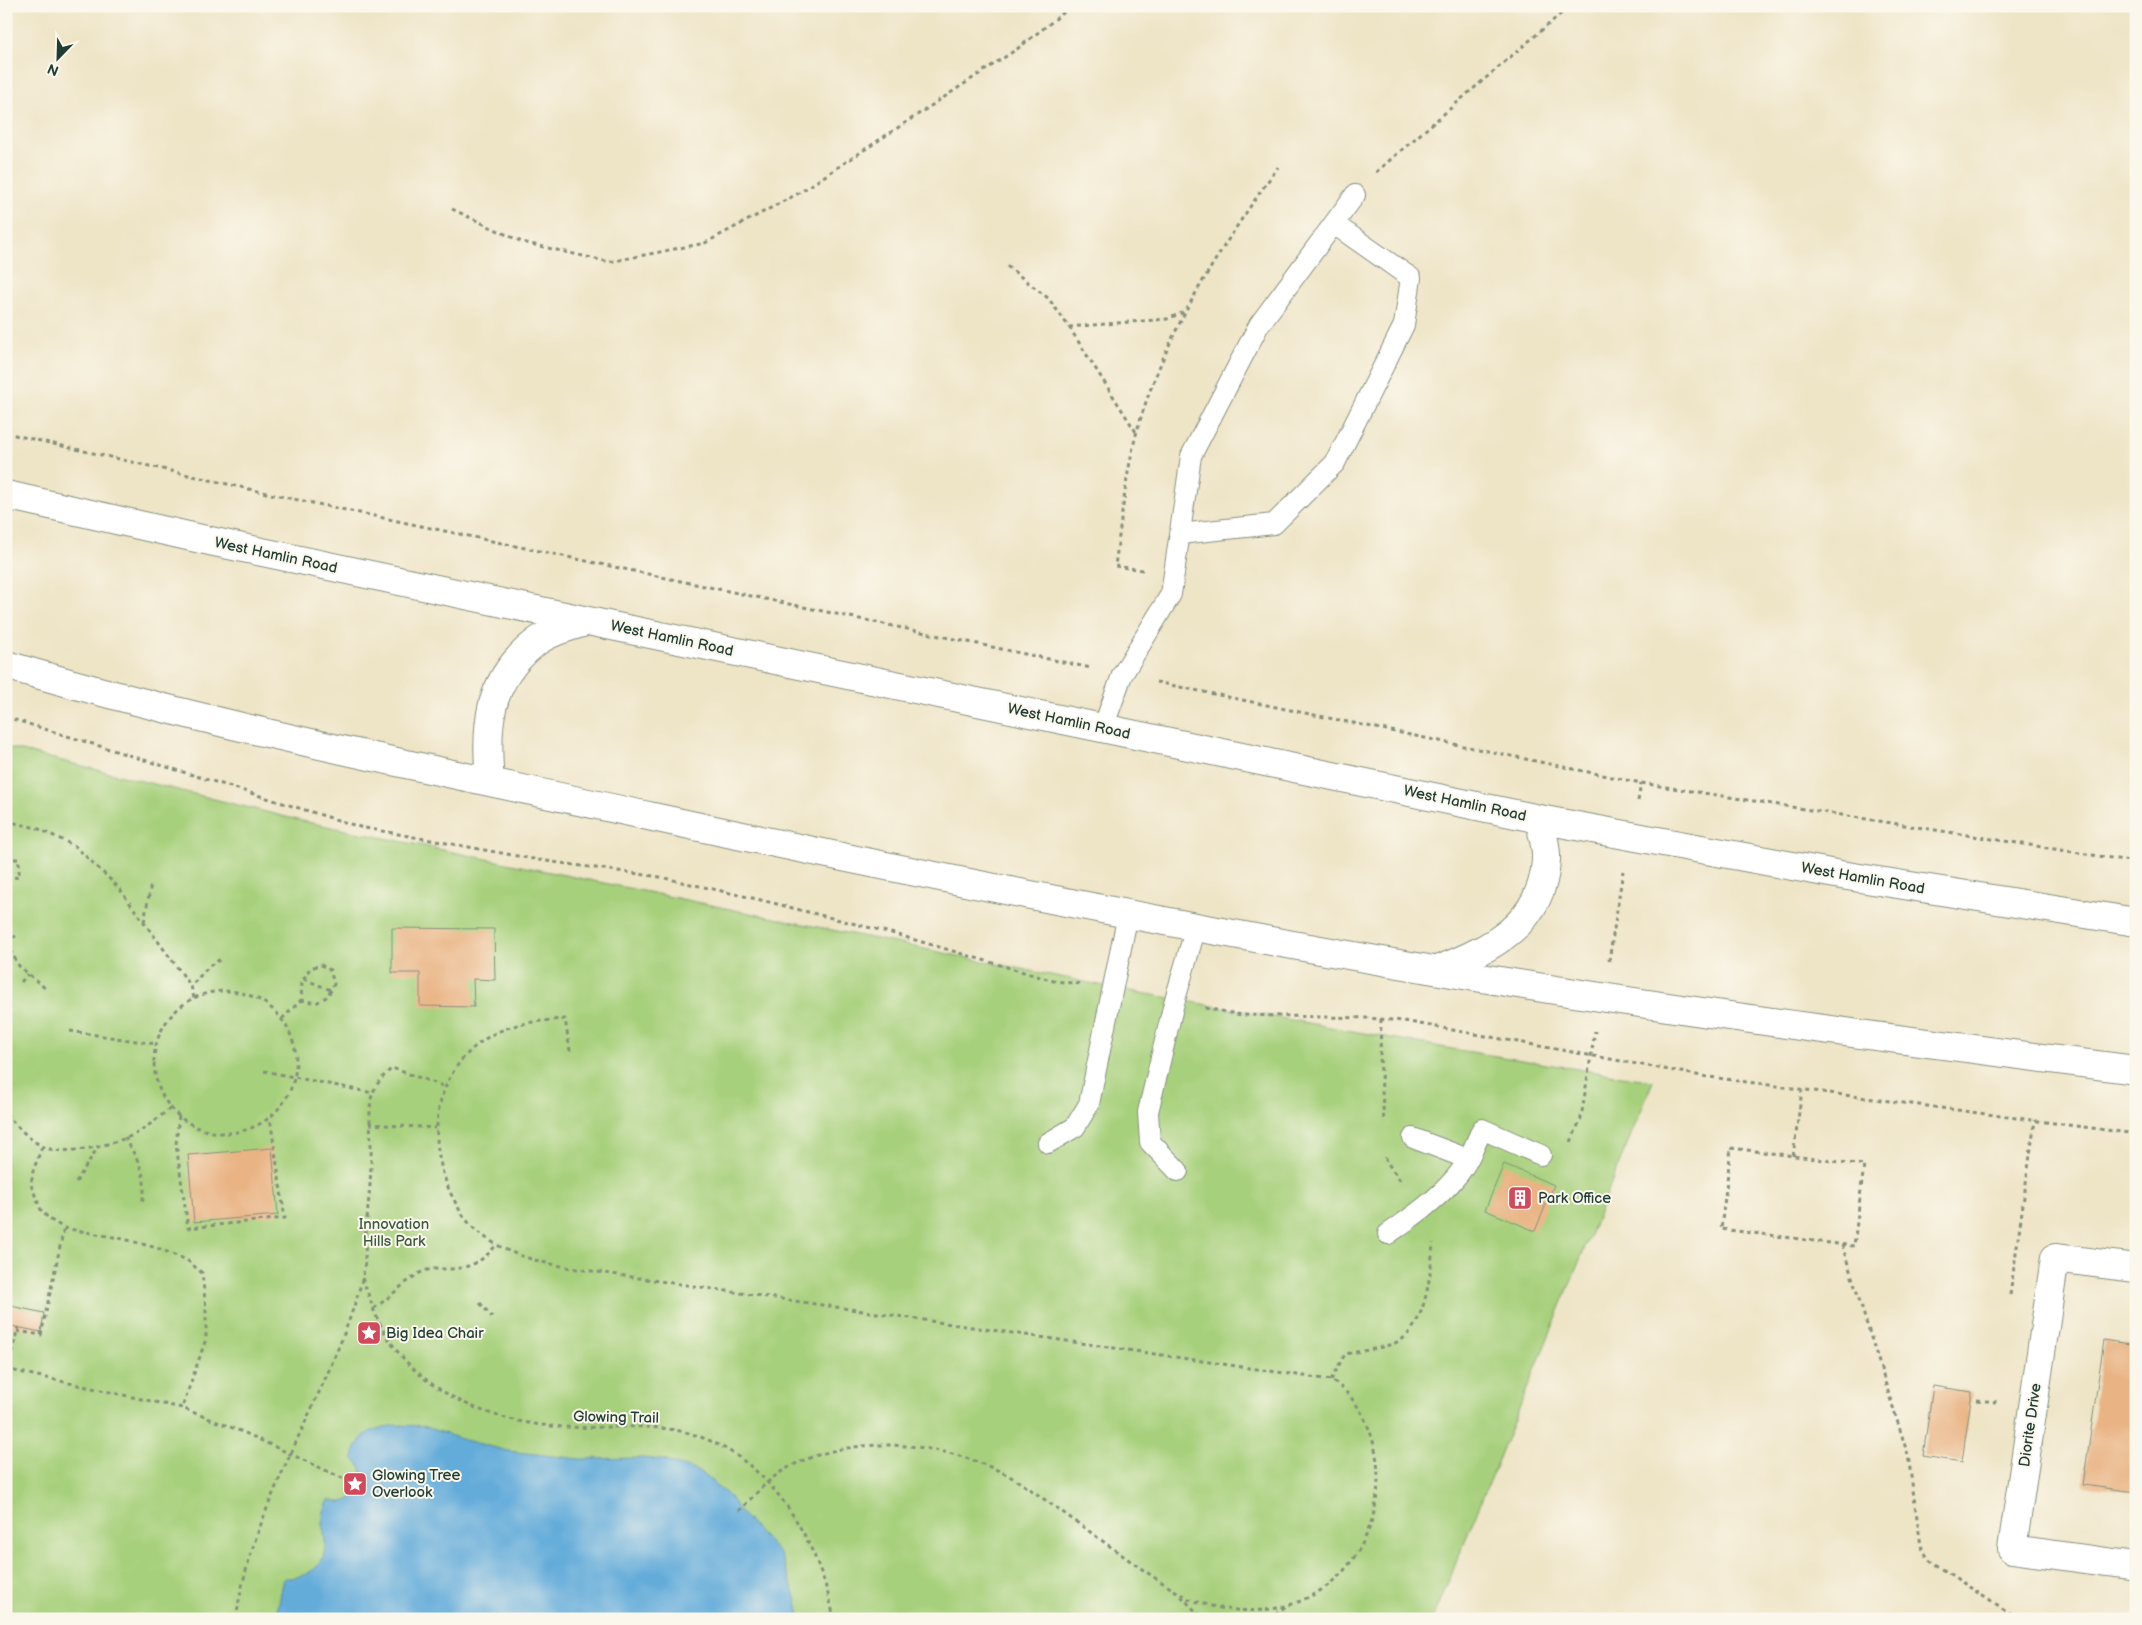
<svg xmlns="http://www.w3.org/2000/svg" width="2142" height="1625" viewBox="0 0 2142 1625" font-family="'Balsamiq Sans',sans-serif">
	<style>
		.green { fill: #a7d07b; stroke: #638658 }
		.water { fill: #63acda; stroke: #417487 }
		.building { fill: #e9b383 }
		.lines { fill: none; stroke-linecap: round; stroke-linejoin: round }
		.service-casing { stroke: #86907d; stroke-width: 22 }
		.minor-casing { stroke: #86907d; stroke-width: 30 }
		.secondary-casing { stroke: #86907d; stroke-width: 30 }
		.path { stroke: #86907d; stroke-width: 3; stroke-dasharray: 4 4; stroke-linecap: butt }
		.service { stroke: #fff; stroke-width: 20 }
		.minor { stroke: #fff; stroke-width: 28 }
		.secondary { stroke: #fff; stroke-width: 28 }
		.labels { text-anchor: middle; stroke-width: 4; stroke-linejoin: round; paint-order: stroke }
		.street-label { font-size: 15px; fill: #1f3d34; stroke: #fbf7ec }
		.poi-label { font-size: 15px; fill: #1f3d34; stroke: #fbf7ec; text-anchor: start }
		.park-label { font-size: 15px; fill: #3a5a42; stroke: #fbf7ec }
	</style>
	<rect width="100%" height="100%" fill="#fbf7ec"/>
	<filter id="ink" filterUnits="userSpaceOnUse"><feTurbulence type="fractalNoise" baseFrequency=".02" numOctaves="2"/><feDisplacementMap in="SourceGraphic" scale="10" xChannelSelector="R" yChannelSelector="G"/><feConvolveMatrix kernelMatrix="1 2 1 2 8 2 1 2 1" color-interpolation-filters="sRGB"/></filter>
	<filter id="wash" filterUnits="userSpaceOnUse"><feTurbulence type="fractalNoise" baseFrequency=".0096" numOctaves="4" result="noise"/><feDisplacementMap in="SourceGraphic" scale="20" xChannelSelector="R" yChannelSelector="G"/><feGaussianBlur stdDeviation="1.12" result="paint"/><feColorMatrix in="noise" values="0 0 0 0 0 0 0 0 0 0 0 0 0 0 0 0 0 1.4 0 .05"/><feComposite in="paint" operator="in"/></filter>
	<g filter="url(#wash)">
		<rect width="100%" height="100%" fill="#eee4c6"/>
		<path class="green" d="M 6,747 L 302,821 L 1114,988 L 1452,1049 L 1653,1081 L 1433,1619 L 6,1619 Z"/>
		<path class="water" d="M 396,1425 L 423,1426 L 461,1439 L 508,1451 L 580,1459 L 642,1458 L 663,1460 L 701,1472 L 730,1497 L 739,1511 L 780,1554 L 796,1597 L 801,1619 L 280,1619 L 276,1617 L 284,1578 C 304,1579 325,1568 325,1546 C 326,1536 322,1527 323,1518 C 323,1512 326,1506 329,1500 C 332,1500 337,1502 341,1502 C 357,1501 366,1481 360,1467 C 359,1464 356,1461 353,1458 C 359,1432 371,1429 396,1425 Z"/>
		<g id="blocks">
			<path class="building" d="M 392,928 L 494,929 L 495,980 L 473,979 L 474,1007 L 420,1006 L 420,973 L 392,973 Z
				M 272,1148 L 278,1215 L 194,1222 L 188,1155 Z
				M 1504,1164 L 1554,1185 L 1535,1231 L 1485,1210 Z
				M 6,1305 L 44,1313 L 41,1332 L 6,1325 Z
				M 2104,1340 L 2136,1345 L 2136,1492 L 2083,1485 Z
				M 1933,1386 L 1972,1392 L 1962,1462 L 1923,1456 Z"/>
		</g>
	</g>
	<g filter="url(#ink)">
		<use href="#blocks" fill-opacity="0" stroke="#86907d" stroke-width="1"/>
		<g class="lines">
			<defs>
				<path id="service" d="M 1179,534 L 1274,524 L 1335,463 L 1404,325 L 1411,278 L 1334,224
					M 1103,728 L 1122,675 L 1171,594 L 1191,456 L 1259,325 L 1355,195
					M 1413,1138 L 1468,1159
					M 1048,1143 L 1075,1127 L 1089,1104 L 1128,914
					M 1178,1171 L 1150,1142 L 1148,1112 L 1174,1003 L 1196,927
					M 1388,1234 C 1412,1217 1438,1199 1456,1177 C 1468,1163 1475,1145 1482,1129 L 1541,1155"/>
				<path id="minor" d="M 2136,1268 L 2055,1258 L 2012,1549 L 2136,1566"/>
				<path id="secondary" d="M 6,495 L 210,541 L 588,621 L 1539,819 L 1841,875 L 2136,922
					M 6,665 C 219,728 437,770 653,817 C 913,873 1173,925 1434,970 C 1667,1010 1902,1040 2136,1070
					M 490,782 C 485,726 487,681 535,643 C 550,631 571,627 588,621
					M 1438,970 C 1490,949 1543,924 1546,860 C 1547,847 1542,832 1539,819"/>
			</defs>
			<use href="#service" class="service-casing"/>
			<use href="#minor" class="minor-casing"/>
			<use href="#secondary" class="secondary-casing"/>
			<path class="path" d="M 1376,172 L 1570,6
				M 452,209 L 522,242 L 609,262 L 705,243 L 799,193 L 1017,49 L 1072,6
				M 1007,266 L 1048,298 L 1069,327 L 1136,432
				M 1069,327 L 1167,319 L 1184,312
				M 6,433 L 275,495 L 1091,668
				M 1143,570 L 1115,566 C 1121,523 1126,472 1137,431 C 1164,334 1220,248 1278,167
				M 1156,682 L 1641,783 L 2136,862
				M 6,717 L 360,827 L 539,860 L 660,877 L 761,900 L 895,934 L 1054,981 L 1081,984
				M 1638,801 L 1641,783
				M 6,821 L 37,828 L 75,846 L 118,887 L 191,986
				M 6,859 L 19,859 L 19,877 L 6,878
				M 144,922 L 151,884
				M 6,941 L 16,936
				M 6,943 L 19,966 L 46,989
				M 1609,961 L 1623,871
				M 304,979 L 331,990
				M 21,982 L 28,974
				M154 1062a71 71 0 1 1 142 0a71 71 0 1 1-142 0Z
				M 194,998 L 191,986 L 209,966 L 221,959
				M 1205,1008 L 1242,1015 L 1367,1018 L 1404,1021 L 1702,1076 L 2136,1134
				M 282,1019 L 301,1000 L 302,982 L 310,968 L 321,965 L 330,970 L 334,984 L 328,996 L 316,1003 L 301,1000
				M 1381,1019 L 1380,1056 L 1384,1123
				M 70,1031 L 156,1044
				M 570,1051 L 565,1019 C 537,1021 509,1023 485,1039 C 432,1075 426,1140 451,1194 C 458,1208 466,1222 477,1231 C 506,1255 535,1261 571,1268 L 1331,1380 C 1352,1393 1365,1415 1372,1438 C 1389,1493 1369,1561 1318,1592 C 1279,1616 1230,1615 1189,1599 C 1144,1573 1101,1539 1058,1509 C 1042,1498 1027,1486 1011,1477 C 944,1441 852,1431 784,1470 C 767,1480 753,1497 739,1511
				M 264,1071 L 373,1093
				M 6,1114 C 17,1126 29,1140 44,1147 C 66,1157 116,1144 137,1133 C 149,1126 160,1116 171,1108
				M 179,1116 L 176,1144 L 188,1228 L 285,1218 L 270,1118
				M 369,1124 L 436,1128
				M 125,1137 C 138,1162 149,1175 142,1203
				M 1571,1142 L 1581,1118 L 1595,1031
				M 42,1147 L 33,1171 L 31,1185 L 41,1210 L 49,1219 L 64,1228 L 124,1239 L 157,1248 L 187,1260 L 202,1273 L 206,1309 L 206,1339 L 182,1408
				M 1731,1148 L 1864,1165 L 1854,1246 L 1721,1229 Z
				M 1793,1156 L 1802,1090
				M 1386,1157 L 1386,1161 L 1402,1183
				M 76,1182 L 98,1147
				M 1842,1245 L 1908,1455 L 1921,1546 L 1929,1560 L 2017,1619
				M 362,1278 C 368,1292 372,1307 378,1320 C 412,1392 492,1424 566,1427 C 604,1429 642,1423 680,1431 C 767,1450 818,1538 834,1619
				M 2010,1295 L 2035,1120
				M 480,1303 L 492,1317
				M 374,1308 C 390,1298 404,1282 420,1273 C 429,1268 437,1269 447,1269 C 468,1269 483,1262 496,1245
				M 17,1331 L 41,1335 L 64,1228
				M 6,1369 L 182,1408 L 243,1432 L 355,1484
				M 6,1376 L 18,1327
				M 1331,1380 L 1345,1354 C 1361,1351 1379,1349 1395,1343 C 1426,1331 1431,1272 1433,1243
				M 1977,1400 L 1995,1402 L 1996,1398
				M 1181,1596 L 1203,1619
				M 236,1619 C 253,1498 330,1396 362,1280 C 366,1265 365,1246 366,1231 C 368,1203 372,1175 371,1148 C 371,1130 368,1113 372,1095 C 376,1084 383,1076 392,1068 L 446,1087
				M 1269,1619 L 1286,1606"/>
			<use href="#service" class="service"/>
			<use href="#minor" class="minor"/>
			<use href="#secondary" class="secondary"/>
		</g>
	</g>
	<defs>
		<symbol id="building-square" viewBox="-11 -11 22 22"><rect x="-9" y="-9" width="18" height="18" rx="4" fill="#d1495b" stroke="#fbf7ec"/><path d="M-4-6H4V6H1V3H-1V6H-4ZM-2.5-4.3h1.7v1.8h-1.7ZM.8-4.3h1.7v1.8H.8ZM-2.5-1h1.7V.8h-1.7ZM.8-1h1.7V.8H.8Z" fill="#fff"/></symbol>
		<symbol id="sight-square" viewBox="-11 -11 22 22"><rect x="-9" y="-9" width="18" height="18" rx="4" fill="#d1495b" stroke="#fbf7ec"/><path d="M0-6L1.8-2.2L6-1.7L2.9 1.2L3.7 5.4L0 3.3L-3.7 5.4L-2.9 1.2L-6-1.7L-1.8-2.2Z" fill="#fff"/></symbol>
	</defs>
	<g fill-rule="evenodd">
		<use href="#building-square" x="1506" y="1184" width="28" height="28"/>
		<use href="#sight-square" x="355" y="1319" width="28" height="28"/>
		<use href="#sight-square" x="341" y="1470" width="28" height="28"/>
	</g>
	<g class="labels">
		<g class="street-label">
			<text transform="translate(276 555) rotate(12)" y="5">West Hamlin Road</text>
			<text transform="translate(672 638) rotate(12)" y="5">West Hamlin Road</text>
			<text transform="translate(1069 721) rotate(12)" y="5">West Hamlin Road</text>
			<text transform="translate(1465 803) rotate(12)" y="5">West Hamlin Road</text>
			<text transform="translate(1863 878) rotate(10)" y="5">West Hamlin Road</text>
			<text transform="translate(616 1417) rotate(1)" y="5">Glowing Trail</text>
			<text transform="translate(2030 1425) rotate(-82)" y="5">Diorite Drive</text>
		</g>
		<g class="poi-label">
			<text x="1538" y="1203">Park Office</text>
			<text x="386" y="1338">Big Idea Chair</text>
			<text x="372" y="1480">Glowing Tree<tspan x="372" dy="17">Overlook</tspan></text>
		</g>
		<g class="park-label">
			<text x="394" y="1229">Innovation<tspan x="394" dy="17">Hills Park</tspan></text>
		</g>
	</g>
	<rect width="2142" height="1625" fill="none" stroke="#fbf7ec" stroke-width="25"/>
	<g transform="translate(58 58) rotate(203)" stroke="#fbf7ec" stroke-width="4" paint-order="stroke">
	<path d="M0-4L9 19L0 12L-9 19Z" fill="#1f3d34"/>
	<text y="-8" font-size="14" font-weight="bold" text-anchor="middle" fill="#1f3d34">N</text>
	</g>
</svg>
